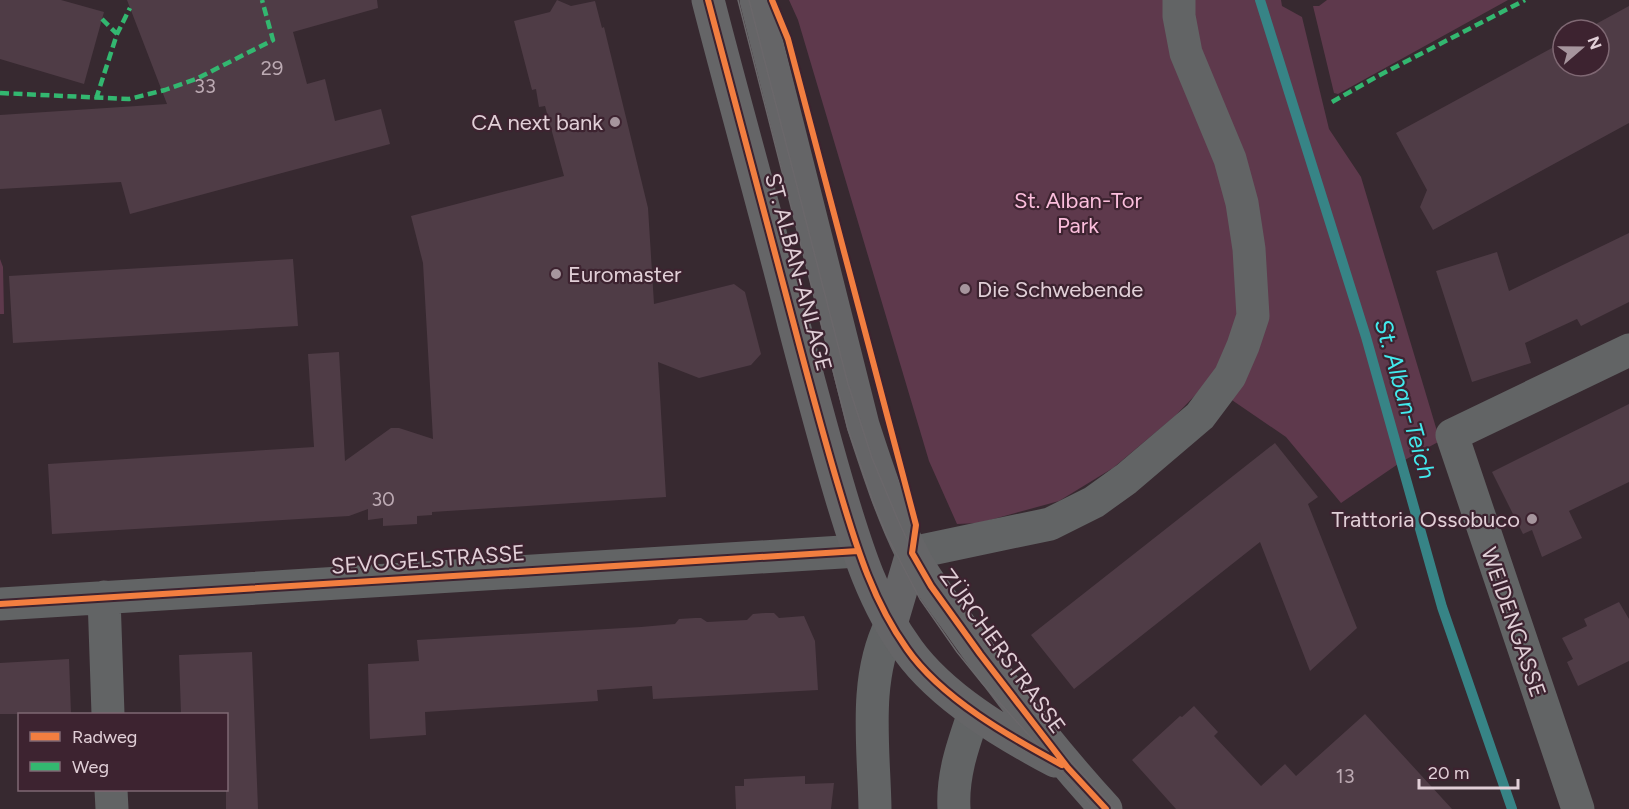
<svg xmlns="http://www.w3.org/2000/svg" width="1629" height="809" viewBox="0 0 1629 809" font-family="Figtree,sans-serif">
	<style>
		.green { fill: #5e394c }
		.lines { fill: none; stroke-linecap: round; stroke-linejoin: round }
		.stream { stroke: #378486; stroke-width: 10 }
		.building { fill: #4f3c46 }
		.minor { stroke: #626465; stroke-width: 33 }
		.secondary { stroke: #656567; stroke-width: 33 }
		.tram { stroke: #6a676a; stroke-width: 1.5 }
		.quiet { stroke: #33b770; stroke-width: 4.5; stroke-dasharray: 9 4.5; stroke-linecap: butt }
		.cycleway-casing { stroke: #3d2330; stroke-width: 10 }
		.cycleway { stroke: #f27e40; stroke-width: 6 }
		.poi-dot { fill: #a6959d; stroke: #3d2330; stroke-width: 2 }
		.labels { text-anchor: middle; stroke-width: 4.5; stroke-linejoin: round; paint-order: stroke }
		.number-label { font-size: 20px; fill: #bcaab3 }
		.poi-label { font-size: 22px; fill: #e1cfd7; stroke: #3d2330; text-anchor: end }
		.park-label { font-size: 22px; fill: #fbbedc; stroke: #3d2330 }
		.street-label { font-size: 22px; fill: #e1cfd7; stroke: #3d2330 }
		.water-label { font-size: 24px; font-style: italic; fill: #42eaed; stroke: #3d2330 }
	</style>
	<rect width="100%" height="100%" fill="#372930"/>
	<path class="green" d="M 789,0 L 1281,0 L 1282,6 L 1302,17 L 1329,129 L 1361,177 L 1440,441 L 1401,462 L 1341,503 L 1286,437 L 1207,383 L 1175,416 L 1113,468 L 1059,501 L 979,523 L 957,524 L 929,461 L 798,20 Z
		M 1327,0 L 1508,0 L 1338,94 L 1334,93 L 1313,6 L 1319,6 Z
		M 0,259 L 3,267 L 4,314 L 0,314 Z"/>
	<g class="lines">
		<path class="stream" d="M 1260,0 L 1366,337 L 1442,607 L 1512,809"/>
	</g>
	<path class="building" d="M 0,0 L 61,0 L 104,12 L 84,84 L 0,59 Z
		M 127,0 L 377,0 L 378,8 L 293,32 L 307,84 L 325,79 L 335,121 L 381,109 L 390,144 L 130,214 L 121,182 L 0,189 L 0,115 L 167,104 Z
		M 557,0 L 571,6 L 595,1 L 602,28 L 604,27 L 648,208 L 654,304 L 734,284 L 745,292 L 761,354 L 751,365 L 699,378 L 658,362 L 666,497 L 432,512 L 432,515 L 417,516 L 417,524 L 383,526 L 383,518 L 368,520 L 368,509 L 349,516 L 52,534 L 48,464 L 314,447 L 308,354 L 339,352 L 345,461 L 391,428 L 399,428 L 433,439 L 423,263 L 411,216 L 564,176 L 545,106 L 539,107 L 536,89 L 532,90 L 514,21 L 550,12 Z
		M 1629,6 L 1629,123 L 1433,230 L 1420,207 L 1427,190 L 1396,133 L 1563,42 L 1563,66 L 1599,66 L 1599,30 L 1585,30 Z
		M 1629,233 L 1629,302 L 1581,326 L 1577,319 L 1525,343 L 1531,363 L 1472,382 L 1436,271 L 1497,252 L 1509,291 Z
		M 293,259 L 298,326 L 13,343 L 9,276 Z
		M 1629,404 L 1629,482 L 1569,511 L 1582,538 L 1542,557 L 1532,530 L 1523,534 L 1492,472 Z
		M 1275,443 L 1318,497 L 1308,504 L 1357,628 L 1310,671 L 1260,542 L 1074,689 L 1031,635 Z
		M 1619,602 L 1629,619 L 1629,661 L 1578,686 L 1567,662 L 1573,659 L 1562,638 L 1587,626 L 1584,619 Z
		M 765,613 L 774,613 L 779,618 L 804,616 L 815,641 L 818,690 L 653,699 L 652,686 L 597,690 L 598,701 L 425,712 L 426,735 L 370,739 L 368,664 L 419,661 L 417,640 L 641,627 L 675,624 L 679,619 L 695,618 L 701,618 L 707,622 L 747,620 L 753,614 Z
		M 252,652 L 258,809 L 226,809 L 226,714 L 181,714 L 179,655 Z
		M 69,659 L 71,714 L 0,714 L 0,663 Z
		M 1194,706 L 1218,732 L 1214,736 L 1261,786 L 1285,764 L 1296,776 L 1365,714 L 1452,809 L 1176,809 L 1132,760 L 1180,716 L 1182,717 Z
		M 805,776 L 805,784 L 834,783 L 831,809 L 736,809 L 735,786 L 744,786 L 744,779 Z"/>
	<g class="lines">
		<path class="minor" d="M 912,553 L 1050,524 L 1094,502 L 1126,479 L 1200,416 L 1230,376 L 1243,346 L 1253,316 L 1249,249 L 1242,203 L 1230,159 L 1186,53 L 1179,16 L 1179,0
			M 104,597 L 108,714
			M 0,604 L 858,551
			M 111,790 L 112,809
			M 875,809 C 874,748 863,680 891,624
			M 954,809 C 952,775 963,745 974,713
			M 1578,809 L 1452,435 L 1629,350"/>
		<path class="secondary" d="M 708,0 C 736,109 767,217 794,325 C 809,382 824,439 841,496 C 857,549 874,604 908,650 C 942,697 1004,734 1055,761
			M 756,0 L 863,425 C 877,468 891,511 911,552 C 924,578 942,600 959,624 C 1004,688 1053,751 1106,809
			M 891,624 L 912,553"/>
		<path class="tram" d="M 738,0 L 848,429 L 873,502 L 886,534 L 920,599 L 957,652 L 982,683 L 1095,809
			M 749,0 L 848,384 L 872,458 L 898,520 L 924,576 L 968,644 L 1009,693 L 1114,809"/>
		<path class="quiet" d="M 102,19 L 117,34
			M 0,93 L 129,99 L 165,90 L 196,79 L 273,40 L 262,0
			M 96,99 L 117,34 L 130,8
			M 1332,102 L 1378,76 L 1525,0"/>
		<defs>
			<path id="cycleway" d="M 708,0 C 736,109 766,216 794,325 C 809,382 824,439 841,495 C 857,549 874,603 907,649 C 941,698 1010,737 1062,765
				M 772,0 L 788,39 L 916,525 L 912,553 L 931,586 L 980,654 L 1068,768 L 1106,809
				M 0,604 L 858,551"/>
		</defs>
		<use href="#cycleway" class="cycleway-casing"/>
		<use href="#cycleway" class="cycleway"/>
	</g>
	<g class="poi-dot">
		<circle cx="615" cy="122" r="6"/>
		<circle cx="556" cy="274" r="6"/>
		<circle cx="965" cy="289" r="6"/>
		<circle cx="1532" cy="519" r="6"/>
	</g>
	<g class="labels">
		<g class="number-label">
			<text x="272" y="75">29</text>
			<text x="205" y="93">33</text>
			<text x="383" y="506">30</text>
			<text x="1345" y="783">13</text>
		</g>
		<g class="poi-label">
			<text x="603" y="130">CA next bank</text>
			<text x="568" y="282" text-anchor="start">Euromaster</text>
			<text x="977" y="297" text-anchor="start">Die Schwebende</text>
			<text x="1520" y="527">Trattoria Ossobuco</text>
		</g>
		<g class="park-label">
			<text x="1078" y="208">St. Alban-Tor<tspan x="1078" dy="25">Park</tspan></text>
		</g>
		<g class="street-label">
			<text transform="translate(799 272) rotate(75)" y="8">ST. ALBAN-ANLAGE</text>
			<text transform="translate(428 559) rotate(-4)" y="8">SEVOGELSTRASSE</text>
			<text transform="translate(1514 622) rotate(71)" y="8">WEIDENGASSE</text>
			<text transform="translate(1003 651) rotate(54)" y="8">ZÜRCHERSTRASSE</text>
		</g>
		<g class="water-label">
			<text transform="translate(1405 399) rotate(74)" y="8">St. Alban-Teich</text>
		</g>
	</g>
	<rect x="18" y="713" width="210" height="78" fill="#3d2330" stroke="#7f6873" stroke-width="1.5"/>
	<rect x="30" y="732" width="30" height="9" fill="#f27e40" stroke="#7f6873" stroke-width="1.5"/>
	<text x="72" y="743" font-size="18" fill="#e1cfd7">Radweg</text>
	<rect x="30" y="762" width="30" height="9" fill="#33b770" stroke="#7f6873" stroke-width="1.5"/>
	<text x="72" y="773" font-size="18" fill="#e1cfd7">Weg</text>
	<g transform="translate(1581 48) rotate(70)"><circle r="28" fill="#3d2330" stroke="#7f6873" stroke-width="1.5"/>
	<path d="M0-4.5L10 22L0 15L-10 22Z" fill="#a6959d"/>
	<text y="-9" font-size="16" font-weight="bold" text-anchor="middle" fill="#e1cfd7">N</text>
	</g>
	<path d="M1419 779v9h99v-9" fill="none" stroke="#e1cfd7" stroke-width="3"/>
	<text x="1428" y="779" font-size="18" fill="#e1cfd7" stroke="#3d2330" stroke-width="4.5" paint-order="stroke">20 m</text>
</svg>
